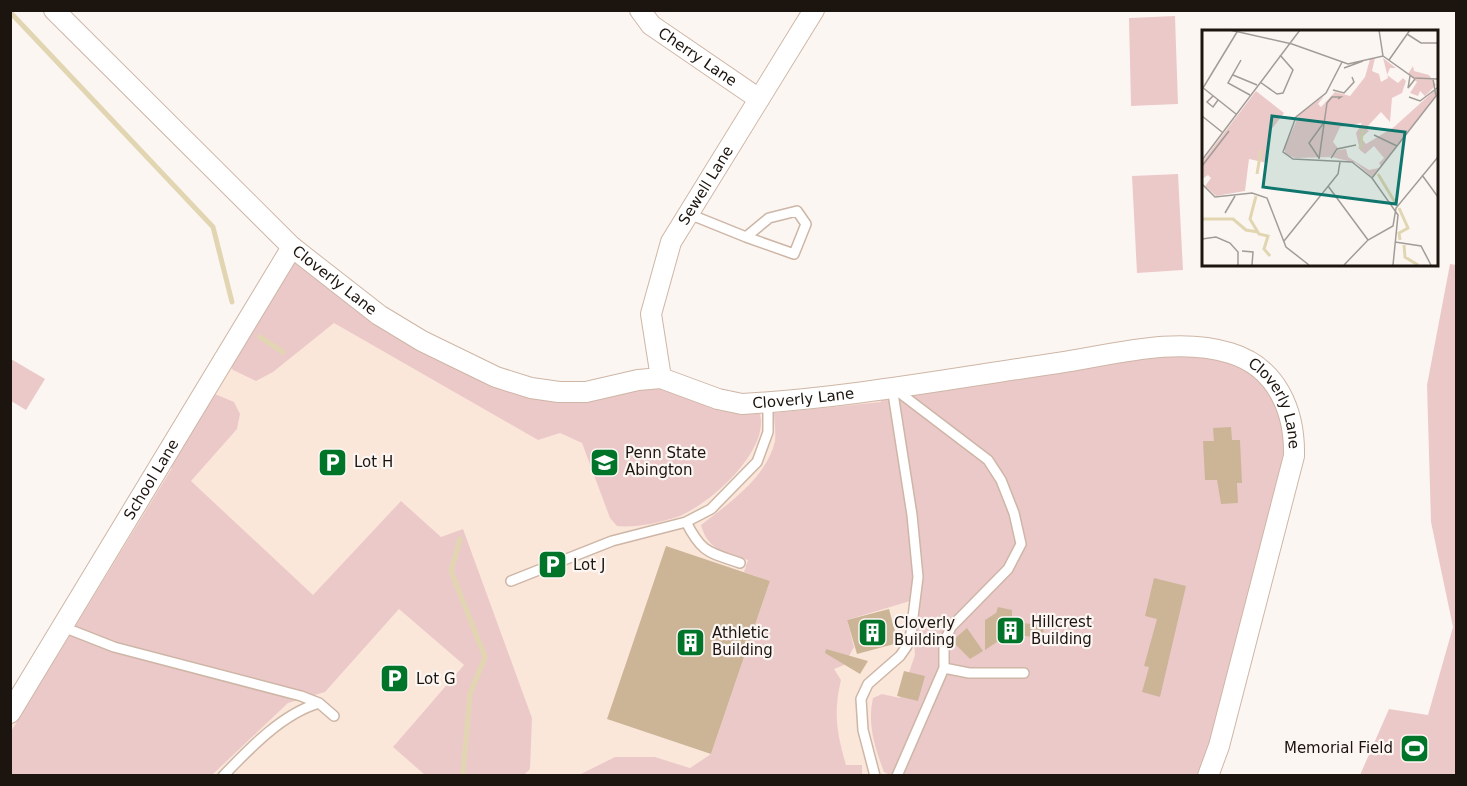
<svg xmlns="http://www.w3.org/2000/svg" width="1467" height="786" viewBox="0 0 1467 786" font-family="'DejaVu Sans',sans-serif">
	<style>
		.built { fill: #fbe7da }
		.green { fill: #ecc9c9 }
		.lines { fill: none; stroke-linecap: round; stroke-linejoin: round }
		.stream { stroke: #e1d6b1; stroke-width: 5 }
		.building { fill: #ccb597 }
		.service-casing { stroke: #ceb6a6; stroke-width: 12 }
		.minor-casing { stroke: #ceb6a6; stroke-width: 22 }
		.service { stroke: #fff; stroke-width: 9 }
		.minor { stroke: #fff; stroke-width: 20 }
		.labels { text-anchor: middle; stroke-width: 4.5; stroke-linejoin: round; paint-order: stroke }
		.street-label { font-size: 15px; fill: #1c140e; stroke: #fcf6f3 }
		.poi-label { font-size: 15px; fill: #1c140e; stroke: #fcf6f3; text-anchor: start }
		.inset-river { fill: none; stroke: #e1d6b1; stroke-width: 3 }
		.inset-road { fill: none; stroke: #a29c97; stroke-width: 1.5 }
		.view { fill: #0f766e; fill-opacity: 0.15; stroke: #0f766e; stroke-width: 3 }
		.inset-edge { fill: none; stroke: #1c140e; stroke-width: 3 }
	</style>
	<rect width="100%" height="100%" fill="#fcf6f3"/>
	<path class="built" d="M 292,247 L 379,315 L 531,388 L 638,380 L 718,399 L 892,387 L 1059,707 L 1226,716 L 1208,776 L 11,776 L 10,713 Z"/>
	<path class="green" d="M 1175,16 L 1178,104 L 1131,106 L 1129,18 Z
		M 1178,174 L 1183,270 L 1137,273 L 1132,176 Z
		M 294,253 L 484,383 L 542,398 L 584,401 L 652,387 L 669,390 L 723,411 L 760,414 C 770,451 708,506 677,517 C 659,523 635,528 617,526 L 610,518 L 582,443 L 560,433 L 538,440 L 334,323 L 273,372 L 256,381 L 233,370 L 227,361 Z
		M 1450,264 L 1456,265 L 1456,775 L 1360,775 L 1389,709 L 1428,715 L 1453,627 L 1431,522 L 1427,385 Z
		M 1200,355 C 1212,358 1226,359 1236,365 C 1279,387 1288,418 1284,462 L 1205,761 L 1199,775 L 892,776 L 884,772 C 875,748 867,724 873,698 L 882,694 L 900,698 L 915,655 L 910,601 L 847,620 L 854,647 L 844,665 L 834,669 L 841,680 C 833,713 837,733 846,765 L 862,765 L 862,775 L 577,776 L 615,757 L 655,757 L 690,768 L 711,754 L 770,581 L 744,572 L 748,560 C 724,553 708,550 701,525 C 728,504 767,477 775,441 C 776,432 774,421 774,413 L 881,402 L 881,399 L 1157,356 Z
		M 11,359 L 45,379 L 26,410 L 11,401 Z
		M 208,391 L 234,402 L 240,414 L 237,429 L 191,481 L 313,595 L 401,501 L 441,537 L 463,529 L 532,718 L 530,769 L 524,775 L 425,775 L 393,747 L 464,665 L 399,609 L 325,692 L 288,703 L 212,775 L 11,775 L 10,733 L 172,468 L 166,464 Z"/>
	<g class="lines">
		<path class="stream" d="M 10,12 L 213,227 L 232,302
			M 260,337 L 283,352
			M 460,539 L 451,571 L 485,657 L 470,694 L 463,773"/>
	</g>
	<path class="building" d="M 1231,427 L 1232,440 L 1240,440 L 1242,483 L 1237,483 L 1238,503 L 1221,504 L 1217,480 L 1205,480 L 1203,441 L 1214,441 L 1213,428 Z
		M 666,546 L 770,581 L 711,754 L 607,719 Z
		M 1154,578 L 1186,586 L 1160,697 L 1142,692 L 1149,667 L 1144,666 L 1157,619 L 1145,616 Z
		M 998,607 L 1012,610 L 1012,621 L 1044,626 L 1043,638 L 1008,634 L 1006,640 L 1000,640 L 985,650 L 985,620 L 996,613 Z
		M 889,609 L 898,643 L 857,654 L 847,620 Z
		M 967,628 L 983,651 L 970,659 L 952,641 Z
		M 826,649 L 868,661 L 860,674 L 825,653 Z
		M 904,671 L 925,676 L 918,701 L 897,696 Z"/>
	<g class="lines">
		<defs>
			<path id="service" d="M 689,214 L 746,237 L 769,218 L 797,211 L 806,224 L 794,254 L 746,237
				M 896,390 L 988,460 L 1001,480 L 1014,513 L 1021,544 L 1008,569 L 951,627 L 944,643 L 944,668 L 897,776
				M 686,522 C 702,553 708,552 740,563
				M 511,581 L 612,541 L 686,522 L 711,509 L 757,462 L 768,432 L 768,402
				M 63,627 L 114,647 L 301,696 L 319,703 L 334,716
				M 944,668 L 969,673 L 1024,673
				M 223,776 C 250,748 282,714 319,703
				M 875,776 L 863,730 L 861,699 L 868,684 L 900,656 L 907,646 L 911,633 L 918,577 L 912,515 L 892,387"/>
			<g id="minor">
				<path id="s1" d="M 54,10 L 292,247 L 379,315 L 422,341 L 496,377 L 531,388 L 559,392 L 586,392 L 638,380 L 661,378 L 718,399 L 742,404 C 848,398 954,378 1058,363 C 1113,355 1175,336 1230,353 C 1277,367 1295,411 1294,456 L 1219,746 L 1208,776"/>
				<path id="s2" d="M 640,10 L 651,25 L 759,99"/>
				<path id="s3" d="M 661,378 L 651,314 L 671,242 L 814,10"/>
				<path id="s4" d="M 10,713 L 292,247"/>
			</g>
		</defs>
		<use href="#service" class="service-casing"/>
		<use href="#minor" class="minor-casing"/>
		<use href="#service" class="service"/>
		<use href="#minor" class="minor"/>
	</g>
	<defs>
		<symbol id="parking-square" viewBox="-11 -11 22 22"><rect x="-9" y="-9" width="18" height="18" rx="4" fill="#00752a" stroke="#fcf6f3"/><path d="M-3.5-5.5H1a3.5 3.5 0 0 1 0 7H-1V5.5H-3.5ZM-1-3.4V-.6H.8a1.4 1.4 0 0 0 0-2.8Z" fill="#fff"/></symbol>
		<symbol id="university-square" viewBox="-11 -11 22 22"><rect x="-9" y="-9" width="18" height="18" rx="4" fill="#00752a" stroke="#fcf6f3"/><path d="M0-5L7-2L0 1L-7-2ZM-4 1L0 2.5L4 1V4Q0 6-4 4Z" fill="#fff"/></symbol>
		<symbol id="building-square" viewBox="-11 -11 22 22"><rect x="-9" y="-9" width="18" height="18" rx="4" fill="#00752a" stroke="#fcf6f3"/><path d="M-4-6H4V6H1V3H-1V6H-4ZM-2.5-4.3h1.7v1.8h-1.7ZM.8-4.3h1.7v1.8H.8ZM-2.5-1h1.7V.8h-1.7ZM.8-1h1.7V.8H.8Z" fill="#fff"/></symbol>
		<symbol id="stadium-square" viewBox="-11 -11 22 22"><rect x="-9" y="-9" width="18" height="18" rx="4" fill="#00752a" stroke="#fcf6f3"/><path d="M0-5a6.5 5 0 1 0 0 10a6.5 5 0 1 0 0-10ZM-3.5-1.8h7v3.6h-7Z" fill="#fff"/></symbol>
	</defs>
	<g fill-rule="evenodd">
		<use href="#parking-square" x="316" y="446" width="33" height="33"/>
		<use href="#university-square" x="588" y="446" width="33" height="33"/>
		<use href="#parking-square" x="536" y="548" width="33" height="33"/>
		<use href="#building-square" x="994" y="614" width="33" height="33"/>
		<use href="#building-square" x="856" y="616" width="33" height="33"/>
		<use href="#building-square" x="674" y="626" width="33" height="33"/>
		<use href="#parking-square" x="378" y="662" width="33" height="33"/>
		<use href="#stadium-square" x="1398" y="732" width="33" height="33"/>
	</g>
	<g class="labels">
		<g class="street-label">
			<text dy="5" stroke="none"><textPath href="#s2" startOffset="75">Cherry Lane</textPath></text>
			<text dy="5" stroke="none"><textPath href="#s3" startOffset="206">Sewell Lane</textPath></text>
			<text dy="5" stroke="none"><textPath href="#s1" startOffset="390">Cloverly Lane</textPath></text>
			<text dy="5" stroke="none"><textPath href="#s1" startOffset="894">Cloverly Lane</textPath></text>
			<text dy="5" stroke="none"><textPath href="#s1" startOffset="1398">Cloverly Lane</textPath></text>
			<text dy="5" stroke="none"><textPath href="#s4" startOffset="273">School Lane</textPath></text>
		</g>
		<g class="poi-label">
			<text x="625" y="458">Penn State<tspan x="625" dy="17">Abington</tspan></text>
			<text x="354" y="467">Lot H</text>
			<text x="573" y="570">Lot J</text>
			<text x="1031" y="627">Hillcrest<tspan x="1031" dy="17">Building</tspan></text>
			<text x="894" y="628">Cloverly<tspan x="894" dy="17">Building</tspan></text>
			<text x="712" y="638">Athletic<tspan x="712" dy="17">Building</tspan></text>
			<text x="416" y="684">Lot G</text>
			<text x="1393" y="753" text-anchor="end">Memorial Field</text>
		</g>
	</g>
	<g transform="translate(1202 30)">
		<rect width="236" height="236" fill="#fcf6f3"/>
		<path d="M 173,28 L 170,41 L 177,44 L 179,52 L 186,48 L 181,28 L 194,38 L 188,38 L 185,45 L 196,53 L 201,48 L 204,51 L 200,63 L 190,68 L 188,92 L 179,82 L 164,98 L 167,101 L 159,108 L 164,114 L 192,97 L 233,60 L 234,66 L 179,136 L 177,133 L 182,128 L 172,116 L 163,124 L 158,120 L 154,103 L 160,93 L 138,97 L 131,112 L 136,118 L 128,127 L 93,128 L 83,124 L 83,117 L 97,85 L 122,66 L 116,74 L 119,77 L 133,62 L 148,66 L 163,47 L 168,29 ZM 211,36 L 212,41 L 227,45 L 234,55 L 223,66 L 218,61 L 216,66 L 208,63 L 215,52 L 206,44 ZM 54,61 L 82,83 L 69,100 L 65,133 L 47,129 L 43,161 L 14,166 L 3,156 L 9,148 L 6,145 L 0,149 L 0,132 ZM 144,119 L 146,127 L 167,140 L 177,138 L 170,147 L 154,133 L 130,127 L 136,120 Z" fill="#ecc9c9"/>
		<path class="inset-river" d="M 158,119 L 161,98M 55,144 L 59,120M 176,144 L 194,174M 54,166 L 48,189 L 57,204 L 66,206 L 62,219 L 68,226M 197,178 L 206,198 L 197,203 L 198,210M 0,189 L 31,189 L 44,200 L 56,202M 202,215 L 203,227 L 216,235"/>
		<path class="inset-road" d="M 28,0 L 90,14 L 146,34 L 181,26 L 212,48 L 236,49M 177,0 L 181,26M 205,4 L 219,13 L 236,13M 39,30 L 26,53 L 48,65M 187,30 L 208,0M 140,32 L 124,63 L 94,87 L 81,122 L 91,129 L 150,132 L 170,148 L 196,185 L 191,235M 142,38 L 161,31M 31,45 L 55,55M 208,46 L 206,58 L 213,49M 58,52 L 75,64 L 81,63 L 91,40 L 78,25M 0,57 L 34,84M 1,58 L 35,2M 131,60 L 142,63 L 152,52 L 150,47M 11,66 L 5,72 L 11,77 L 16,70M 207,67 L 218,71 L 235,58M 0,86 L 20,102M 172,105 L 195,116M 117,128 L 107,113 L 123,91M 129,128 L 135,119 L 154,115M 117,129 L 125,73 L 130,67 L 139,67 L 136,69M 0,130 L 98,0M 0,136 L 27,101M 220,145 L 236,167M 170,148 L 234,66 L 231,49M 0,154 L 13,167 L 50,163 L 65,168 L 84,217 L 107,235M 126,156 L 166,210M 23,183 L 33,166M 0,209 L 14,207 L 28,213 L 36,222 L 36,235M 82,211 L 136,144 L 138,132M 193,212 L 219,216 L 229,235M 40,221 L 51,222 L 50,235M 142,235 L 166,210 L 191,196 L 194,178 L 236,127"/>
		<path class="view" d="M 70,86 L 203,102 L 194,174 L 61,157 Z"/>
		<rect width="236" height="236" class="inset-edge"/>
	</g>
	<rect width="1467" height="786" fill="none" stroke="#1c140e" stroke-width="24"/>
</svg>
